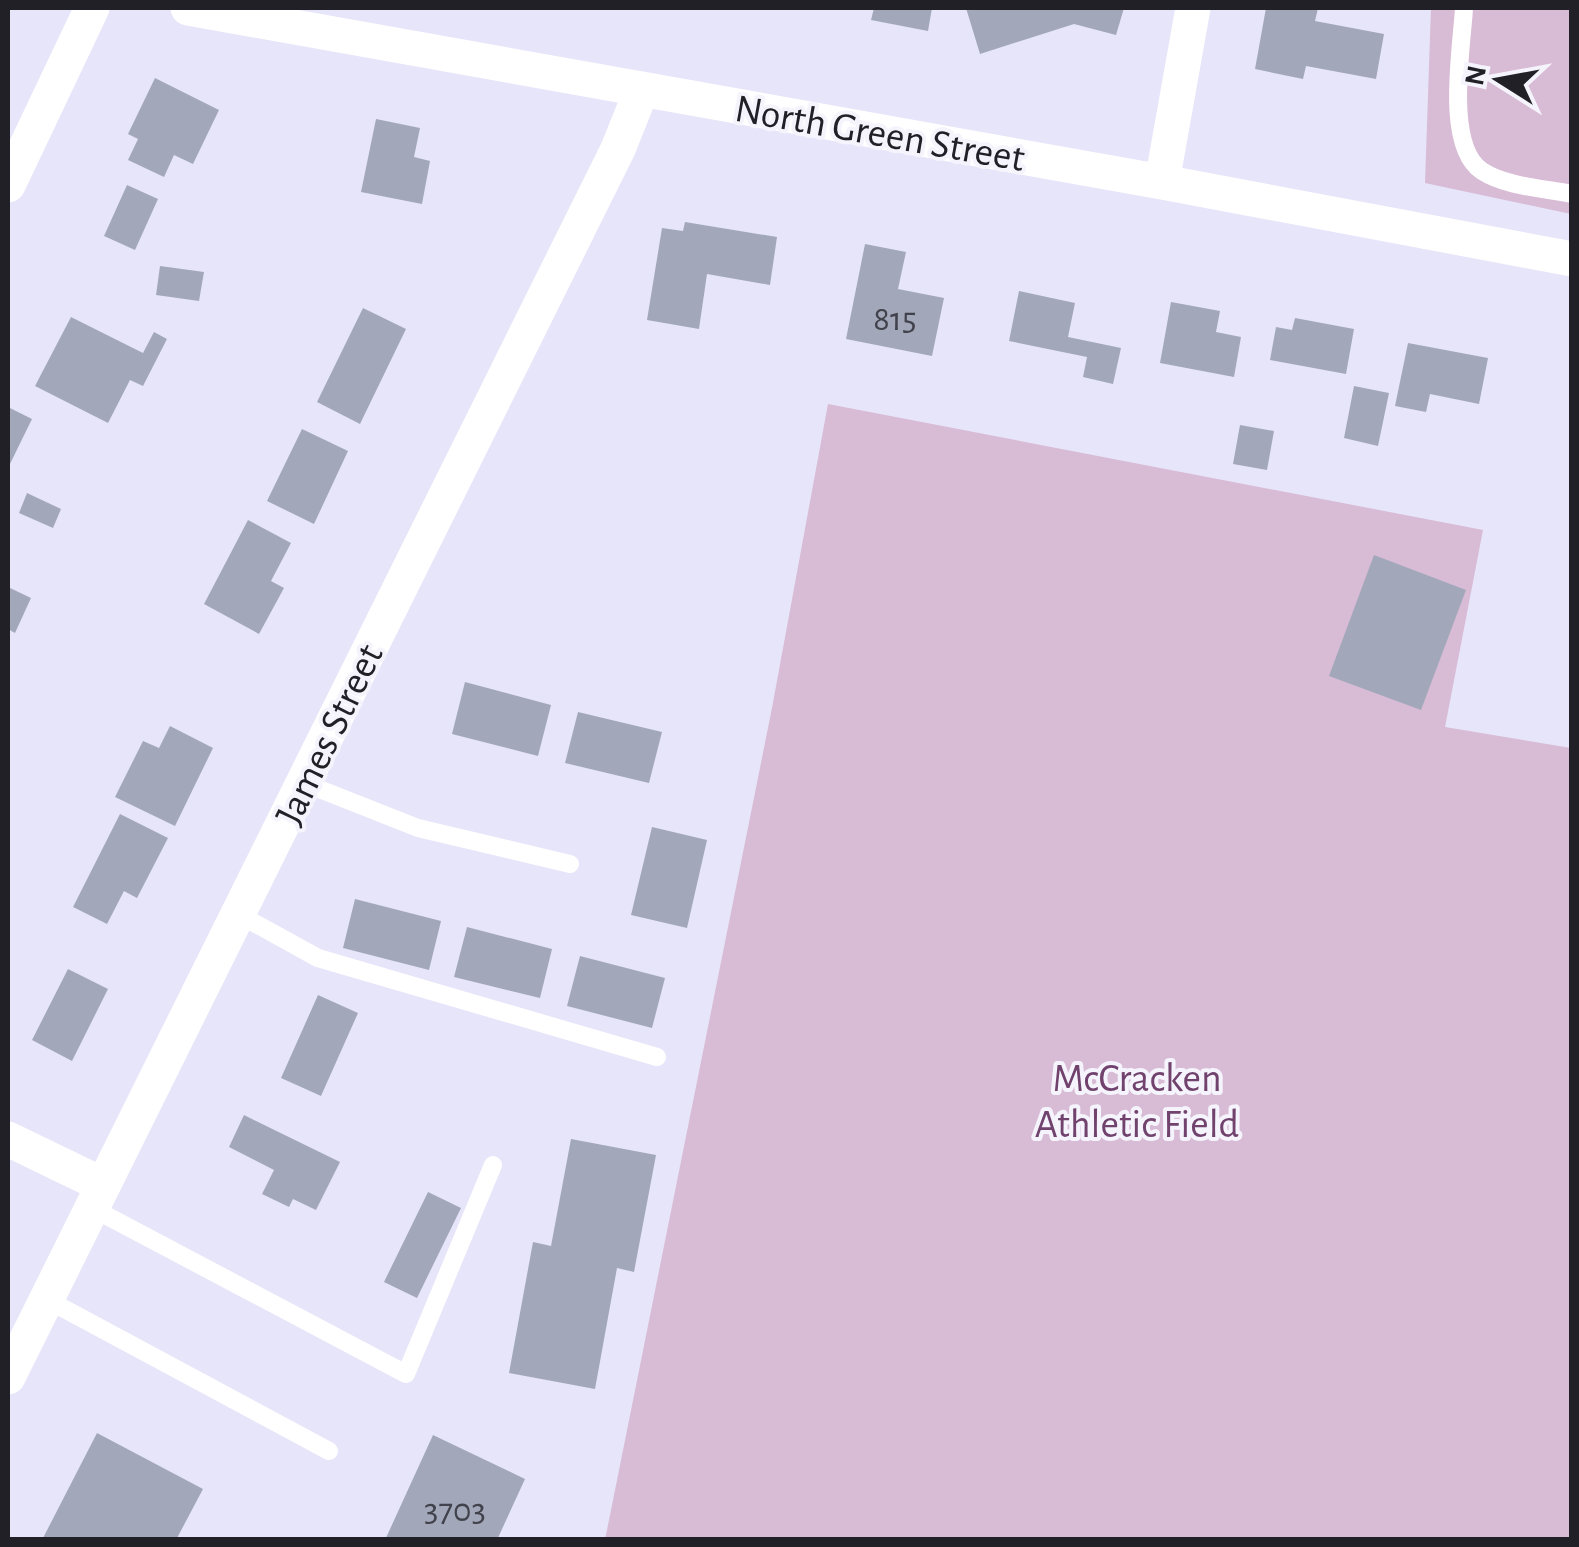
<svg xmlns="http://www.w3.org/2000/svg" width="1579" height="1547" viewBox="0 0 1579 1547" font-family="'Alegreya Sans',sans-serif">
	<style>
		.green { fill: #d8bbd5 }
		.building { fill: #a2a8ba }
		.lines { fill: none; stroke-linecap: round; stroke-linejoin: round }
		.service { stroke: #fff; stroke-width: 18 }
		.minor { stroke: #fff; stroke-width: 35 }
		.labels { text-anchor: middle; stroke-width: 8; stroke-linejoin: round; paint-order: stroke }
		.number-label { font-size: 35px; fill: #41424c }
		.street-label { font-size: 40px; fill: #212027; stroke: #f5f4fc }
		.park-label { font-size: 40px; fill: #70426d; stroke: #f5f4fc }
	</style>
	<rect width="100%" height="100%" fill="#e7e5f9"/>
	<path class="green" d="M 1431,8 L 1571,8 L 1571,214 L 1425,183 Z
		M 828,404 L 1483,530 L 1445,727 L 1571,748 L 1571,1539 L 605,1540 L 772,708 Z"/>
	<path class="building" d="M 874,8 L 932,8 L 928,31 L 871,20 Z
		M 966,8 L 1124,8 L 1116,35 L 1074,24 L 980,54 Z
		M 1266,8 L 1318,8 L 1315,21 L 1384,34 L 1376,79 L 1306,66 L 1303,79 L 1255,69 Z
		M 155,78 L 219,110 L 193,164 L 174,155 L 164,177 L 128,160 L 138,139 L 128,134 Z
		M 376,119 L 420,128 L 414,157 L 430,161 L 422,204 L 361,192 Z
		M 127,185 L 158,199 L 135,250 L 104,236 Z
		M 685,222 L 777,237 L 770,285 L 707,274 L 699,329 L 647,320 L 662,228 L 683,231 Z
		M 865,244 L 906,252 L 898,289 L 944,298 L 932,356 L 846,339 Z
		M 160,266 L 204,272 L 199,301 L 156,295 Z
		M 1019,291 L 1075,303 L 1068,337 L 1121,348 L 1113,384 L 1083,377 L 1087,357 L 1009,341 Z
		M 1171,302 L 1220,311 L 1216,332 L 1241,337 L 1234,377 L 1160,363 Z
		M 363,308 L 406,329 L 360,424 L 317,402 Z
		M 71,317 L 143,353 L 154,332 L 167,339 L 143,386 L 130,380 L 108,423 L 35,386 Z
		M 1295,318 L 1354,329 L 1346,374 L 1270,360 L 1276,327 L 1292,330 Z
		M 1408,343 L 1488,358 L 1479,404 L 1430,394 L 1426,412 L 1395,406 Z
		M 1354,386 L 1389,393 L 1378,446 L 1344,438 Z
		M 8,407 L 32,419 L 8,468 Z
		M 1240,425 L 1274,431 L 1267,470 L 1233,464 Z
		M 302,429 L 348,451 L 314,524 L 267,501 Z
		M 27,493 L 61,509 L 53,528 L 19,513 Z
		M 248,520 L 291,543 L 271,581 L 284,588 L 259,634 L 204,604 Z
		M 1374,555 L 1466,590 L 1421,710 L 1329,676 Z
		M 8,587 L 31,598 L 15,633 L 8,629 Z
		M 465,682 L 551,705 L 538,756 L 452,734 Z
		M 578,712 L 662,732 L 649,783 L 565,763 Z
		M 170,726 L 213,748 L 175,826 L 115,797 L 143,741 L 159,748 Z
		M 120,814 L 168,838 L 137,898 L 124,891 L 107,924 L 73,907 Z
		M 652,827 L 707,840 L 687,928 L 631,915 Z
		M 355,899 L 441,921 L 429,970 L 343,948 Z
		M 467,927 L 552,949 L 540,998 L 454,977 Z
		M 580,956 L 665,978 L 652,1028 L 567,1006 Z
		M 68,969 L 108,989 L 72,1061 L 32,1040 Z
		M 318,995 L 358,1013 L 321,1096 L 281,1078 Z
		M 244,1115 L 340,1162 L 316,1210 L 293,1199 L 289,1207 L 262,1194 L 274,1170 L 229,1147 Z
		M 571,1139 L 656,1155 L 634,1272 L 617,1268 L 595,1389 L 509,1373 L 533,1242 L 551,1246 Z
		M 428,1192 L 461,1208 L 417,1298 L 384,1282 Z
		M 97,1433 L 203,1489 L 176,1540 L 42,1540 Z
		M 433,1435 L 525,1479 L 497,1540 L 385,1540 Z"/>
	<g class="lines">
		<path class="service" d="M 1464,8 C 1462,47 1444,146 1482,171 C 1507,187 1543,188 1572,194
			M 304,783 L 418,828 L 570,864
			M 238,914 L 318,958 L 657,1057
			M 92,1208 L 406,1374 L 493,1165
			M 46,1299 L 329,1451"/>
		<path class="minor" d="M 188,8 L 1162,182 L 1572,259
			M 1162,182 L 1193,8
			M 8,185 L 92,8
			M 8,1139 L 103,1185
			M 8,1377 L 618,149 L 642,89"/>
	</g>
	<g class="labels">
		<g class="number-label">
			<text x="895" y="330">815</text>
			<text x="455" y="1521">3703</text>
		</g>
		<g class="street-label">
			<text transform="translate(880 132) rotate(10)" y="14">North Green Street</text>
			<text transform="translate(328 734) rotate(-64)" y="14">James Street</text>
		</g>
		<g class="park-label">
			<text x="1137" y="1091">McCracken<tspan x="1137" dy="46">Athletic Field</tspan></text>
		</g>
	</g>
	<rect width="1579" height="1547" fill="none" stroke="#212027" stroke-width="20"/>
	<g transform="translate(1499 80) rotate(281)" stroke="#f5f4fc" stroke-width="8" paint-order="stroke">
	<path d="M0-8L18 38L0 25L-18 38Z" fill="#212027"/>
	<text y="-15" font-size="28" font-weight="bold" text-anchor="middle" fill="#212027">N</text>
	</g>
</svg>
